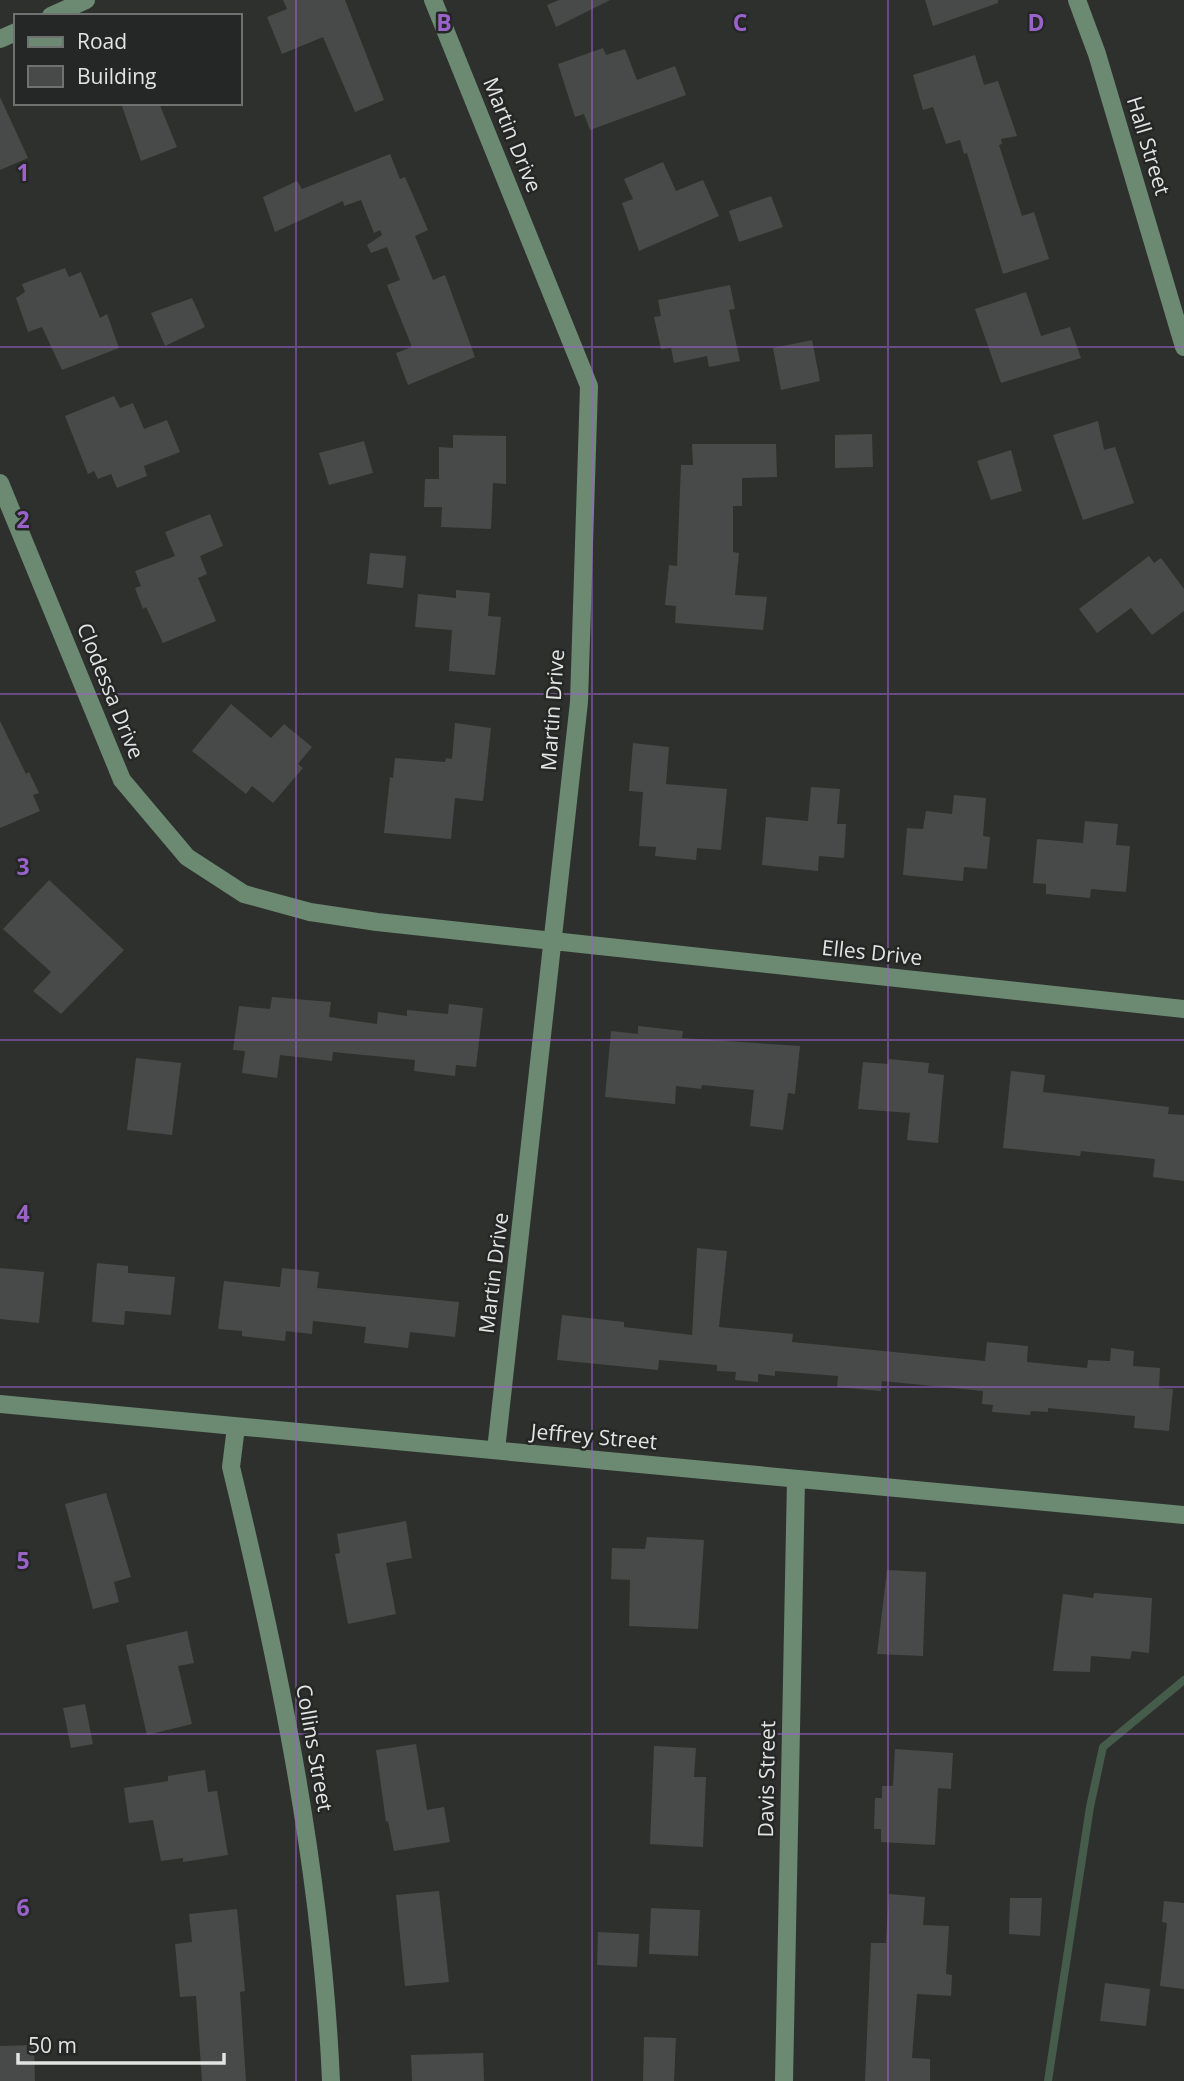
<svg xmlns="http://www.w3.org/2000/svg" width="1184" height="2081" viewBox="0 0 1184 2081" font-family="'Open Sans',sans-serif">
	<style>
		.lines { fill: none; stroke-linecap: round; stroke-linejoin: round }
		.stream { stroke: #445c49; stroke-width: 8 }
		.building { fill: #474a48 }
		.minor { stroke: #6c8971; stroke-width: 18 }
		.grid { fill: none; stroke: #9a63ca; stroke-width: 2; stroke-opacity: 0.55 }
		.labels { text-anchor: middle; stroke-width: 5; stroke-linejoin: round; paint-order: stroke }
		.street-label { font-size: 21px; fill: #e2e3e2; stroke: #242725 }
		.grid-label { font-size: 23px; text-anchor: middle; font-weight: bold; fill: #9a63ca; stroke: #242725; stroke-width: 5; stroke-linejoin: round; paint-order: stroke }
	</style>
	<rect width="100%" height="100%" fill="#2e302e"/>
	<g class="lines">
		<path class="stream" d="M 1048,2081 L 1090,1807 L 1103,1747 L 1184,1680"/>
	</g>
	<path class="building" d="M 283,0 L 345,0 L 384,100 L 355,112 L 323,37 L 282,54 L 267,17 L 287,9 Z
		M 559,0 L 610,0 L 556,27 L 547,5 Z
		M 925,0 L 998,0 L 998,3 L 933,26 Z
		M 603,48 L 606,55 L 625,49 L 637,80 L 675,66 L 686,95 L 590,130 L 584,114 L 575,117 L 558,64 Z
		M 975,55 L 984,85 L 998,81 L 1017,136 L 1001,139 L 1002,144 L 999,145 L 1022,216 L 1034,212 L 1049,259 L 1003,274 L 967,153 L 964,154 L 960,140 L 946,144 L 933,107 L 923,110 L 913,75 Z
		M 0,97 L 28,158 L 0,170 Z
		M 121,103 L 159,103 L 177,147 L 141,161 Z
		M 390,154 L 400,179 L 405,177 L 428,230 L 415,236 L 433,280 L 445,275 L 475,357 L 408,385 L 396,353 L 412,347 L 387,285 L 400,280 L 387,247 L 371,253 L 367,245 L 382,235 L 380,230 L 374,233 L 361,200 L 344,206 L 343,201 L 275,232 L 263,197 L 297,181 L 302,189 Z
		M 663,162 L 676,191 L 703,180 L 719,216 L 639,251 L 622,203 L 633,199 L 624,179 Z
		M 771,196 L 783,227 L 739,242 L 729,211 Z
		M 65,268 L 69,277 L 81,272 L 100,318 L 107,314 L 119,348 L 62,370 L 42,327 L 28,332 L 16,298 L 25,292 L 22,284 Z
		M 730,285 L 735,309 L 729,310 L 740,361 L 709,367 L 707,356 L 674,363 L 671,348 L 661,349 L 654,317 L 661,316 L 658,300 Z
		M 1026,292 L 1041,336 L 1070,327 L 1081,358 L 1001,383 L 975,309 Z
		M 192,298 L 205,327 L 165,346 L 151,313 Z
		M 812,340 L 820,381 L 781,390 L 773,348 Z
		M 114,396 L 120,408 L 133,403 L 144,429 L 167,420 L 180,452 L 144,466 L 147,476 L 117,488 L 111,474 L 98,479 L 94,471 L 88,474 L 65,416 Z
		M 1098,421 L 1104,450 L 1115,447 L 1134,503 L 1083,520 L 1053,435 Z
		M 872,434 L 873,467 L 835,468 L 835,435 Z
		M 453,435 L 506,436 L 506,484 L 493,483 L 491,529 L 441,527 L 442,507 L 424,507 L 425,479 L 439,479 L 439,447 L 453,448 Z
		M 364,441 L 373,473 L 329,485 L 319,453 Z
		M 692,444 L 776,444 L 777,477 L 742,478 L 742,506 L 733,506 L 733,552 L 739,553 L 735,595 L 767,597 L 763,630 L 675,623 L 676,606 L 665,605 L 669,565 L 677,566 L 681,465 L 693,465 Z
		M 1011,450 L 1022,491 L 991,500 L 977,461 Z
		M 210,514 L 223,546 L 200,556 L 207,574 L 198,578 L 216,621 L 163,643 L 146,607 L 143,609 L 135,588 L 141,586 L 135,571 L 175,556 L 165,532 Z
		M 370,553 L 406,556 L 403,588 L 367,584 Z
		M 1149,556 L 1154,563 L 1161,558 L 1184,589 L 1184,611 L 1152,635 L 1131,608 L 1097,633 L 1079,609 Z
		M 456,590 L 490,593 L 488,616 L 501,617 L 495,675 L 449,671 L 452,630 L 415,627 L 418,594 L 456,598 Z
		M 231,704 L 271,738 L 284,724 L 312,747 L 298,764 L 303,768 L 273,803 L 252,786 L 246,794 L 192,751 Z
		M 0,721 L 26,774 L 29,772 L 39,793 L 33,795 L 40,811 L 0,828 Z
		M 455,723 L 491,728 L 483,801 L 455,798 L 451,839 L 384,833 L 390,777 L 393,778 L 395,758 L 445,762 L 446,758 L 452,759 Z
		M 633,743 L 669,747 L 666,784 L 727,789 L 721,850 L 697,848 L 696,860 L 655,856 L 656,847 L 639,846 L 643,792 L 629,791 Z
		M 811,787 L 840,789 L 837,824 L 846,824 L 844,858 L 819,856 L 818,871 L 762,865 L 766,817 L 808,821 Z
		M 954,795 L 986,798 L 983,836 L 990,837 L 987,869 L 964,867 L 963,881 L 903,875 L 907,828 L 923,829 L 926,811 L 952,814 Z
		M 1085,821 L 1118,824 L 1116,845 L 1130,846 L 1126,892 L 1091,889 L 1090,898 L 1046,894 L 1046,884 L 1033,883 L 1037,839 L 1083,843 Z
		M 49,880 L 124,950 L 61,1014 L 33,991 L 51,972 L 3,929 Z
		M 272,997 L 331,1002 L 329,1017 L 377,1024 L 378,1012 L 407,1016 L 407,1010 L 448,1014 L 449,1004 L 483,1008 L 476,1067 L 456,1065 L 455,1076 L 414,1071 L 415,1060 L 333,1052 L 332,1061 L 280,1055 L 277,1078 L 242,1073 L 245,1051 L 233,1050 L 239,1006 L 270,1009 Z
		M 638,1026 L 683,1031 L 682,1038 L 800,1046 L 795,1094 L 788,1093 L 783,1130 L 750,1126 L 754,1090 L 702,1085 L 701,1089 L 676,1086 L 675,1104 L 605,1097 L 611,1031 L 638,1034 Z
		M 136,1058 L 181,1063 L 172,1135 L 127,1130 Z
		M 889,1059 L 929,1063 L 928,1073 L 944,1075 L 938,1143 L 907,1140 L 910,1113 L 858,1109 L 863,1062 L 888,1064 Z
		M 1011,1071 L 1045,1075 L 1043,1092 L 1169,1107 L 1168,1114 L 1184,1115 L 1184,1181 L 1153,1177 L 1155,1159 L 1081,1151 L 1080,1156 L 1003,1148 Z
		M 697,1248 L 727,1251 L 719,1327 L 793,1334 L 792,1342 L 985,1361 L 987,1342 L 1028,1346 L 1027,1362 L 1087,1368 L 1088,1360 L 1110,1361 L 1111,1348 L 1134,1351 L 1133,1366 L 1160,1368 L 1159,1388 L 1173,1389 L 1169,1431 L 1134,1428 L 1135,1416 L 1048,1408 L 1048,1412 L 1031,1411 L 1030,1415 L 992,1412 L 993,1405 L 982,1404 L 983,1391 L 882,1381 L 881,1391 L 837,1387 L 838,1376 L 775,1371 L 775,1376 L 758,1374 L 758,1382 L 735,1380 L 736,1372 L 717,1371 L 717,1365 L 659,1360 L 658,1370 L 557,1360 L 562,1315 L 624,1322 L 624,1327 L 692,1335 Z
		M 97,1263 L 128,1266 L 128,1273 L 175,1277 L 171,1315 L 125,1311 L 124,1325 L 92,1322 Z
		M 0,1268 L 44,1272 L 39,1323 L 0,1319 Z
		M 282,1268 L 319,1272 L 317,1288 L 459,1302 L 455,1337 L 410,1332 L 408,1348 L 364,1343 L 366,1327 L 313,1321 L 312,1334 L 286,1331 L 285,1341 L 242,1336 L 242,1331 L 218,1329 L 224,1281 L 280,1287 Z
		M 106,1493 L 131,1577 L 114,1582 L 119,1602 L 93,1609 L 65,1504 Z
		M 406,1521 L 412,1558 L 386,1563 L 396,1614 L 348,1624 L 335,1554 L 340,1553 L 337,1534 Z
		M 647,1537 L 704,1540 L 698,1629 L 629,1626 L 630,1580 L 611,1579 L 612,1548 L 645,1549 Z
		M 887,1570 L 926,1572 L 923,1656 L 877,1654 Z
		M 1094,1593 L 1152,1598 L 1149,1653 L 1132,1651 L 1130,1659 L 1091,1656 L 1090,1672 L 1053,1671 L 1063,1594 L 1093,1598 Z
		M 187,1631 L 194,1663 L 178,1666 L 192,1724 L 147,1735 L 126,1645 Z
		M 85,1704 L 93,1744 L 71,1748 L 63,1708 Z
		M 416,1744 L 427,1810 L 444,1807 L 450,1842 L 394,1851 L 388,1821 L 386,1822 L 376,1750 Z
		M 654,1746 L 696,1748 L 694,1777 L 706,1777 L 703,1847 L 650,1844 Z
		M 895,1749 L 953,1753 L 951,1789 L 938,1788 L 935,1845 L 881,1842 L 881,1829 L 874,1829 L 875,1798 L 882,1798 L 882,1786 L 893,1786 Z
		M 205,1770 L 208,1792 L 217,1791 L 228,1855 L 183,1862 L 183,1858 L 161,1861 L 153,1820 L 129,1823 L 124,1788 L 168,1781 L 168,1776 Z
		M 439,1891 L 449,1982 L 405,1986 L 396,1895 Z
		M 889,1894 L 925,1897 L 923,1925 L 949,1926 L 946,1974 L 952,1975 L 951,1996 L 917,1994 L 912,2058 L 930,2059 L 930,2081 L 865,2081 L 871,1943 L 886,1943 Z
		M 1010,1898 L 1042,1898 L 1040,1936 L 1009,1934 Z
		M 1164,1901 L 1184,1903 L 1184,1989 L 1160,1986 L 1167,1923 L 1162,1922 Z
		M 651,1908 L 700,1910 L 698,1956 L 649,1954 Z
		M 237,1909 L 245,1991 L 240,1992 L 246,2081 L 202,2081 L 196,1996 L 180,1997 L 175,1944 L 192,1942 L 189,1914 Z
		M 598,1932 L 639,1934 L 637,1967 L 597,1965 Z
		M 1105,1983 L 1150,1989 L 1146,2026 L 1100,2021 Z
		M 644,2037 L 676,2038 L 674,2081 L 643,2081 Z
		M 34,2045 L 35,2081 L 0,2081 L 0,2046 Z
		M 483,2053 L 484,2081 L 412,2081 L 411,2055 Z"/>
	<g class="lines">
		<path class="minor" d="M 433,0 L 589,386 L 579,702 L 496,1450
			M 1077,0 L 1097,54 L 1184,347
			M 51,16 L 86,0
			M 0,39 L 16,32
			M 0,483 L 122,780 L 187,857 L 244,894 L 310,912 L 377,922 L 1184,1009
			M 0,1404 L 1184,1515
			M 236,1427 L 231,1467 C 280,1669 322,1873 331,2081
			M 784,2081 L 796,1479"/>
	</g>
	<path class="grid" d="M 296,0 L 296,2081M 592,0 L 592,2081M 888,0 L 888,2081M 0,347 L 1184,347M 0,694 L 1184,694M 0,1040 L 1184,1040M 0,1387 L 1184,1387M 0,1734 L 1184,1734"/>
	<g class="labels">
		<g class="street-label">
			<text transform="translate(512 135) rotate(68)" y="7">Martin Drive</text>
			<text transform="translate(1148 146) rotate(73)" y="7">Hall Street</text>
			<text transform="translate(110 691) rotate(68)" y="7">Clodessa Drive</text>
			<text transform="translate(553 710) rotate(-86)" y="7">Martin Drive</text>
			<text transform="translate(872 953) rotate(6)" y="7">Elles Drive</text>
			<text transform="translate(494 1273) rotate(-83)" y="7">Martin Drive</text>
			<text transform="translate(594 1437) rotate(5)" y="7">Jeffrey Street</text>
			<text transform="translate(314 1748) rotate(80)" y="7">Collins Street</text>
			<text transform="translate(767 1779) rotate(-89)" y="7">Davis Street</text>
		</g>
	</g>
	<g class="grid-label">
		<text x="444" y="31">B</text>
		<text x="740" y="31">C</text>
		<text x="1036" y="31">D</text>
		<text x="23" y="181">1</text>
		<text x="23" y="528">2</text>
		<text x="23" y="875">3</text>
		<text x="23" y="1222">4</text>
		<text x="23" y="1569">5</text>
		<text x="23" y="1916">6</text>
	</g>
	<rect x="14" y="14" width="228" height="91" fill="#242725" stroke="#707271" stroke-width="2"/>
	<rect x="28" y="37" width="35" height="10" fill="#6c8971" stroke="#707271" stroke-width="2"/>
	<text x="77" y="49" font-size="21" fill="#e2e3e2">Road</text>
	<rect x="28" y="66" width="35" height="21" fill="#474a48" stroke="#707271" stroke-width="2"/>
	<text x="77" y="84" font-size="21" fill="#e2e3e2">Building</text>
	<path d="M18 2053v10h206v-10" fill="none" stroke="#e2e3e2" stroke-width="3.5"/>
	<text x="28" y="2053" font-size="21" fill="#e2e3e2" stroke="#242725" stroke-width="5" paint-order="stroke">50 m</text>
</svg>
